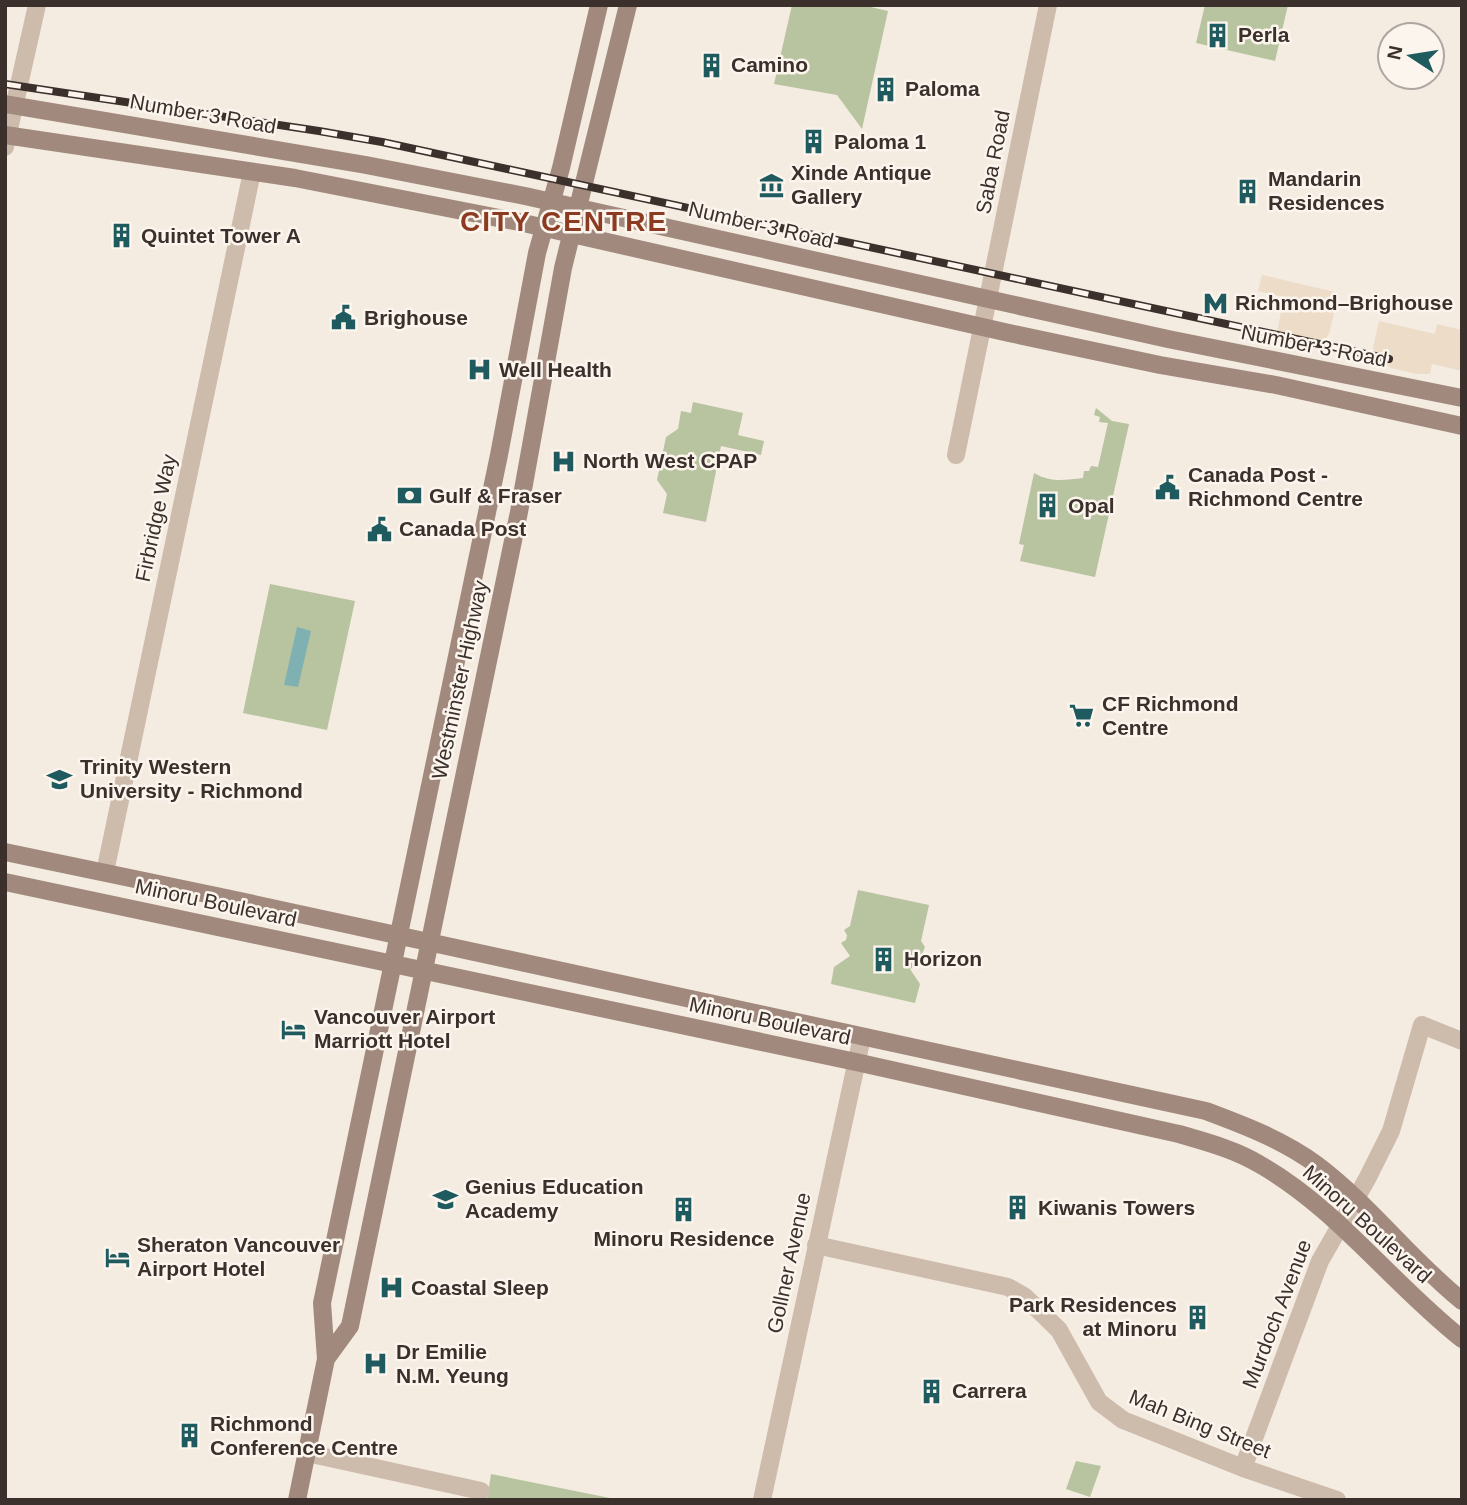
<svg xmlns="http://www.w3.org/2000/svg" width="1467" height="1505" viewBox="0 0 1467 1505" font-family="Arial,sans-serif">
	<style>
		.green { fill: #b8c4a0 }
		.plaza { fill: #ecdcc8 }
		.water { fill: #7fb0b2 }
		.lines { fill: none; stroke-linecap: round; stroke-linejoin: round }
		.street { stroke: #cdbbac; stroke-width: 18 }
		.secondary { stroke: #a18a7d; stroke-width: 18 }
		.rail-casing { stroke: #3b302b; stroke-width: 8 }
		.rail { stroke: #fbf5ee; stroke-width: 5; stroke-dasharray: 16; stroke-linecap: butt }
		.labels { text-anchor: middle; stroke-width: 5; stroke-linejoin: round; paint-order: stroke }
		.poi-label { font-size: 21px; font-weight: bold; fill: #3b302b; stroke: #fbf5ee; text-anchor: start }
		.street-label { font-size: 21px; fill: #3b302b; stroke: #fbf5ee }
		.district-label { font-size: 28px; font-weight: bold; letter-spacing: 2px; fill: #8c3b22; stroke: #fbf5ee }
	</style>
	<rect width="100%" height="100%" fill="#f4ebe1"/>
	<path class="green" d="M 792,5 L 862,5 L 888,11 L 862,129 L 837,95 L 774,84 Z
		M 1205,5 L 1288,5 L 1275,61 L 1196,43 Z
		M 693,402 L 743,413 L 738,435 L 764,441 L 761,455 L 721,446 L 706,522 L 663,513 L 667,494 L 657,480 L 666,437 L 678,429 L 681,411 L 691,413 Z
		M 1096,408 L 1112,421 L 1129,424 L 1095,577 L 1020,561 L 1024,545 L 1019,544 L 1034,473 C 1051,483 1065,480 1083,478 L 1084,471 L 1089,471 L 1091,466 L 1098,467 L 1108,423 L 1099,422 L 1100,417 L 1094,415 Z
		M 270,584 L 355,601 L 327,730 L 243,713 Z
		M 858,890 L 929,905 L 921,941 L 925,947 L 922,954 L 925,959 L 910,969 L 920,984 L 915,1003 L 831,984 L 834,967 L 850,956 L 841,943 L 846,940 L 847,935 L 844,930 L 850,926 Z
		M 1076,1461 L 1101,1466 L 1090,1497 L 1066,1489 Z
		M 491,1474 L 620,1500 L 487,1500 Z"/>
	<path class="plaza" d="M 1262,275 L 1339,293 L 1329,334 L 1323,342 L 1277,332 L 1284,297 L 1258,291 Z
		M 1379,321 L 1435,334 L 1437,324 L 1462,330 L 1462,371 L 1432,364 L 1430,374 L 1417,374 L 1391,368 L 1383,363 L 1373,348 Z"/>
	<path class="water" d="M 297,627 L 311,631 L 298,687 L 284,685 Z"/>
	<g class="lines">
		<path class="street" d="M 5,147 L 37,5
			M 956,455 L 1048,5
			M 105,872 L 252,172
			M 816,1245 L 1008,1287 L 1024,1296 L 1059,1330 L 1099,1402 L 1123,1420 L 1243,1468 L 1337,1500
			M 307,1453 L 481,1491
			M 1243,1468 L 1320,1261 L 1367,1179 L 1391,1131 L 1422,1025 L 1462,1041
			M 762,1500 L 862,1037"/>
		<path class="secondary" d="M 5,104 L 366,165 L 525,196 L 1168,339 L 1462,398
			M 5,135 L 295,178 L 519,222 L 1009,333 L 1160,365 L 1276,385 L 1462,426
			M 5,852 L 226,898 L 1206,1111 C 1246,1126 1283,1140 1317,1165 C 1370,1205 1410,1259 1462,1301
			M 5,882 L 856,1062 L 1179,1134 C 1206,1142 1234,1149 1259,1164 C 1337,1208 1392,1284 1462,1339
			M 326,1359 L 350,1326 L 519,512 L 563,268 L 628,5
			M 297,1500 L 326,1359 L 322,1303 L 499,455 L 537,253 L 561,168 L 599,5"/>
		<defs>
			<path id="rail" d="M 5,84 L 319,131 L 382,142 L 1389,359"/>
		</defs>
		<use href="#rail" class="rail-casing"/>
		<use href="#rail" class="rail"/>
	</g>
	<defs>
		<symbol id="building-bare" viewBox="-9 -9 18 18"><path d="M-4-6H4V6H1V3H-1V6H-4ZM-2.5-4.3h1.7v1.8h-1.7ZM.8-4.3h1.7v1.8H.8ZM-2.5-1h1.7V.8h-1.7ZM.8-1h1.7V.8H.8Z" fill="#1f5a5e" stroke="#fbf5ee" stroke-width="2.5" paint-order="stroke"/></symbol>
		<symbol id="museum-bare" viewBox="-9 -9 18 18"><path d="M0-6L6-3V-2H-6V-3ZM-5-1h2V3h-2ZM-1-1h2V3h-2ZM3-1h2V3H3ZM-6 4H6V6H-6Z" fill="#1f5a5e" stroke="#fbf5ee" stroke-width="2.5" paint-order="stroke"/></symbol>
		<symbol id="metro-bare" viewBox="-9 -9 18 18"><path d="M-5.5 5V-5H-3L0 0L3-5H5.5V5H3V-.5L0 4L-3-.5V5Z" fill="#1f5a5e" stroke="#fbf5ee" stroke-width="2.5" paint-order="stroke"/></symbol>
		<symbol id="civic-bare" viewBox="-9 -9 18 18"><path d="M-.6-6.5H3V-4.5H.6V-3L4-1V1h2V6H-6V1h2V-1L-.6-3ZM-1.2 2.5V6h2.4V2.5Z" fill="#1f5a5e" stroke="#fbf5ee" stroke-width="2.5" paint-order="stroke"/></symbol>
		<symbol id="hospital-bare" viewBox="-9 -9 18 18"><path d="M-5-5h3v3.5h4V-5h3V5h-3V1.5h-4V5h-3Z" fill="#1f5a5e" stroke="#fbf5ee" stroke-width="2.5" paint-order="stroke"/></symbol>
		<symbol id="bank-bare" viewBox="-9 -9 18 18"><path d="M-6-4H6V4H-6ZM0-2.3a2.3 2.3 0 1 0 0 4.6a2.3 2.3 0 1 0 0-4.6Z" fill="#1f5a5e" stroke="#fbf5ee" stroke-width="2.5" paint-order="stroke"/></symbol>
		<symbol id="supermarket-bare" viewBox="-9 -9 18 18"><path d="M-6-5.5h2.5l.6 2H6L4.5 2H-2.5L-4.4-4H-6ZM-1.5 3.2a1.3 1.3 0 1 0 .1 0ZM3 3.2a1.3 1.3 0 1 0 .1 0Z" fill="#1f5a5e" stroke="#fbf5ee" stroke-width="2.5" paint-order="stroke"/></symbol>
		<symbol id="university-bare" viewBox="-9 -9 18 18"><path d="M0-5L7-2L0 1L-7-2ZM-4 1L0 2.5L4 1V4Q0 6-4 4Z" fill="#1f5a5e" stroke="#fbf5ee" stroke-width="2.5" paint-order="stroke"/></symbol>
		<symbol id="hotel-bare" viewBox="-9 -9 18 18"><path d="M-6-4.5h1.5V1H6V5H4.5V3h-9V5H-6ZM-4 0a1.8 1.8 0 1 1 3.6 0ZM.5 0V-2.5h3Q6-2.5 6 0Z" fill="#1f5a5e" stroke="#fbf5ee" stroke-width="2.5" paint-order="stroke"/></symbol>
		<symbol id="school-bare" viewBox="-9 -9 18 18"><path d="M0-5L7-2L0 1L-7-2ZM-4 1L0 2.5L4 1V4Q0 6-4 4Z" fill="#1f5a5e" stroke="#fbf5ee" stroke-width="2.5" paint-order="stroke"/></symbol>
	</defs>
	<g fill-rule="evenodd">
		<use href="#building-bare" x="1200" y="18" width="35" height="35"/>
		<use href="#building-bare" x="694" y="48" width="35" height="35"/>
		<use href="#building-bare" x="868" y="72" width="35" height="35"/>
		<use href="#building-bare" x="796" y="124" width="35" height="35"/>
		<use href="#museum-bare" x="754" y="168" width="35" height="35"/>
		<use href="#building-bare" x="1230" y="174" width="35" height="35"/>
		<use href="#building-bare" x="104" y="218" width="35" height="35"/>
		<use href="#metro-bare" x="1198" y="286" width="35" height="35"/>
		<use href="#civic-bare" x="326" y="300" width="35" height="35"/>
		<use href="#hospital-bare" x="462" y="352" width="35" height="35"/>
		<use href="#hospital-bare" x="546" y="444" width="35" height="35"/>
		<use href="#civic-bare" x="1150" y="470" width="35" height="35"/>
		<use href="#bank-bare" x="392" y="478" width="35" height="35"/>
		<use href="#building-bare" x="1030" y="488" width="35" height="35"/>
		<use href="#civic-bare" x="362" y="512" width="35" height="35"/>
		<use href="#supermarket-bare" x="1064" y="698" width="35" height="35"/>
		<use href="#university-bare" x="42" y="762" width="35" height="35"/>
		<use href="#building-bare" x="866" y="942" width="35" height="35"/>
		<use href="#hotel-bare" x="276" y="1012" width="35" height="35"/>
		<use href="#school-bare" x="428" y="1182" width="35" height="35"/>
		<use href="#building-bare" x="1000" y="1190" width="35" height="35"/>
		<use href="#building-bare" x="666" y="1192" width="35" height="35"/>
		<use href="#hotel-bare" x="100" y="1240" width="35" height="35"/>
		<use href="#hospital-bare" x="374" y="1270" width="35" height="35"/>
		<use href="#building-bare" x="1180" y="1300" width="35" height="35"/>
		<use href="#hospital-bare" x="358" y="1346" width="35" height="35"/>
		<use href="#building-bare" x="914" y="1374" width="35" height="35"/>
		<use href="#building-bare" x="172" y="1418" width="35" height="35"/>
	</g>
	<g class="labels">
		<g class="poi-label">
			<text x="1238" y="42">Perla</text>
			<text x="731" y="72">Camino</text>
			<text x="905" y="96">Paloma</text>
			<text x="834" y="149">Paloma 1</text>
			<text x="791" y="180">Xinde Antique<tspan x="791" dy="24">Gallery</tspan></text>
			<text x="1268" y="186">Mandarin<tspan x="1268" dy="24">Residences</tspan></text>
			<text x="141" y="243">Quintet Tower A</text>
			<text x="1235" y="310">Richmond–Brighouse</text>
			<text x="364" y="325">Brighouse</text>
			<text x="499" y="377">Well Health</text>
			<text x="583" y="468">North West CPAP</text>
			<text x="1188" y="482">Canada Post -<tspan x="1188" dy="24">Richmond Centre</tspan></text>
			<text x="429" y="503">Gulf &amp; Fraser</text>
			<text x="1068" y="513">Opal</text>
			<text x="399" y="536">Canada Post</text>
			<text x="1102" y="711">CF Richmond<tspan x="1102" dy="24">Centre</tspan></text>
			<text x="80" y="774">Trinity Western<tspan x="80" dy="24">University - Richmond</tspan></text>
			<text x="904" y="966">Horizon</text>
			<text x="314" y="1024">Vancouver Airport<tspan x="314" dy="24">Marriott Hotel</tspan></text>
			<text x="465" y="1194">Genius Education<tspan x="465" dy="24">Academy</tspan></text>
			<text x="1038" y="1215">Kiwanis Towers</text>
			<text x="684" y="1246" text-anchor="middle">Minoru Residence</text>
			<text x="137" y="1252">Sheraton Vancouver<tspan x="137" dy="24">Airport Hotel</tspan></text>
			<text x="411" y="1295">Coastal Sleep</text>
			<text x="1177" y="1312" text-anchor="end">Park Residences<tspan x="1177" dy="24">at Minoru</tspan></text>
			<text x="396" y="1359">Dr Emilie<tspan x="396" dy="24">N.M. Yeung</tspan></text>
			<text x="952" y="1398">Carrera</text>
			<text x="210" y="1431">Richmond<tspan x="210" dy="24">Conference Centre</tspan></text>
		</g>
		<g class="street-label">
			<text transform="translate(203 114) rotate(10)" y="7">Number 3 Road</text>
			<text transform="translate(993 162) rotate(-79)" y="7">Saba Road</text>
			<text transform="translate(761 225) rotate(13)" y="7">Number 3 Road</text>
			<text transform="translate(1314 346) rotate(11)" y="7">Number 3 Road</text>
			<text transform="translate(156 518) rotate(-78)" y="7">Firbridge Way</text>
			<text transform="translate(460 680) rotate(-78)" y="7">Westminster Highway</text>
			<text transform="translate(216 903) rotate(12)" y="7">Minoru Boulevard</text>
			<text transform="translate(770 1021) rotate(12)" y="7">Minoru Boulevard</text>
			<text transform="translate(1367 1224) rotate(42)" y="7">Minoru Boulevard</text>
			<text transform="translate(789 1263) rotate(-78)" y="7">Gollner Avenue</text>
			<text transform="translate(1277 1314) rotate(-69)" y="7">Murdoch Avenue</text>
			<text transform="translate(1200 1424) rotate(22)" y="7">Mah Bing Street</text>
		</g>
		<g class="district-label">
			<text x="564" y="231">CITY CENTRE</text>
		</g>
	</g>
	<rect width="1467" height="1505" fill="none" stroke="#3b302b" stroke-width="14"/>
	<g transform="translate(1411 56) rotate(282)"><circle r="33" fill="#fbf5ee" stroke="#aea6a0" stroke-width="2"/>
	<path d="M0-5L12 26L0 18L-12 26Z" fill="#1f5a5e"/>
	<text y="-10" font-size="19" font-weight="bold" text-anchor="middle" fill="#3b302b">N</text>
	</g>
</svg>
